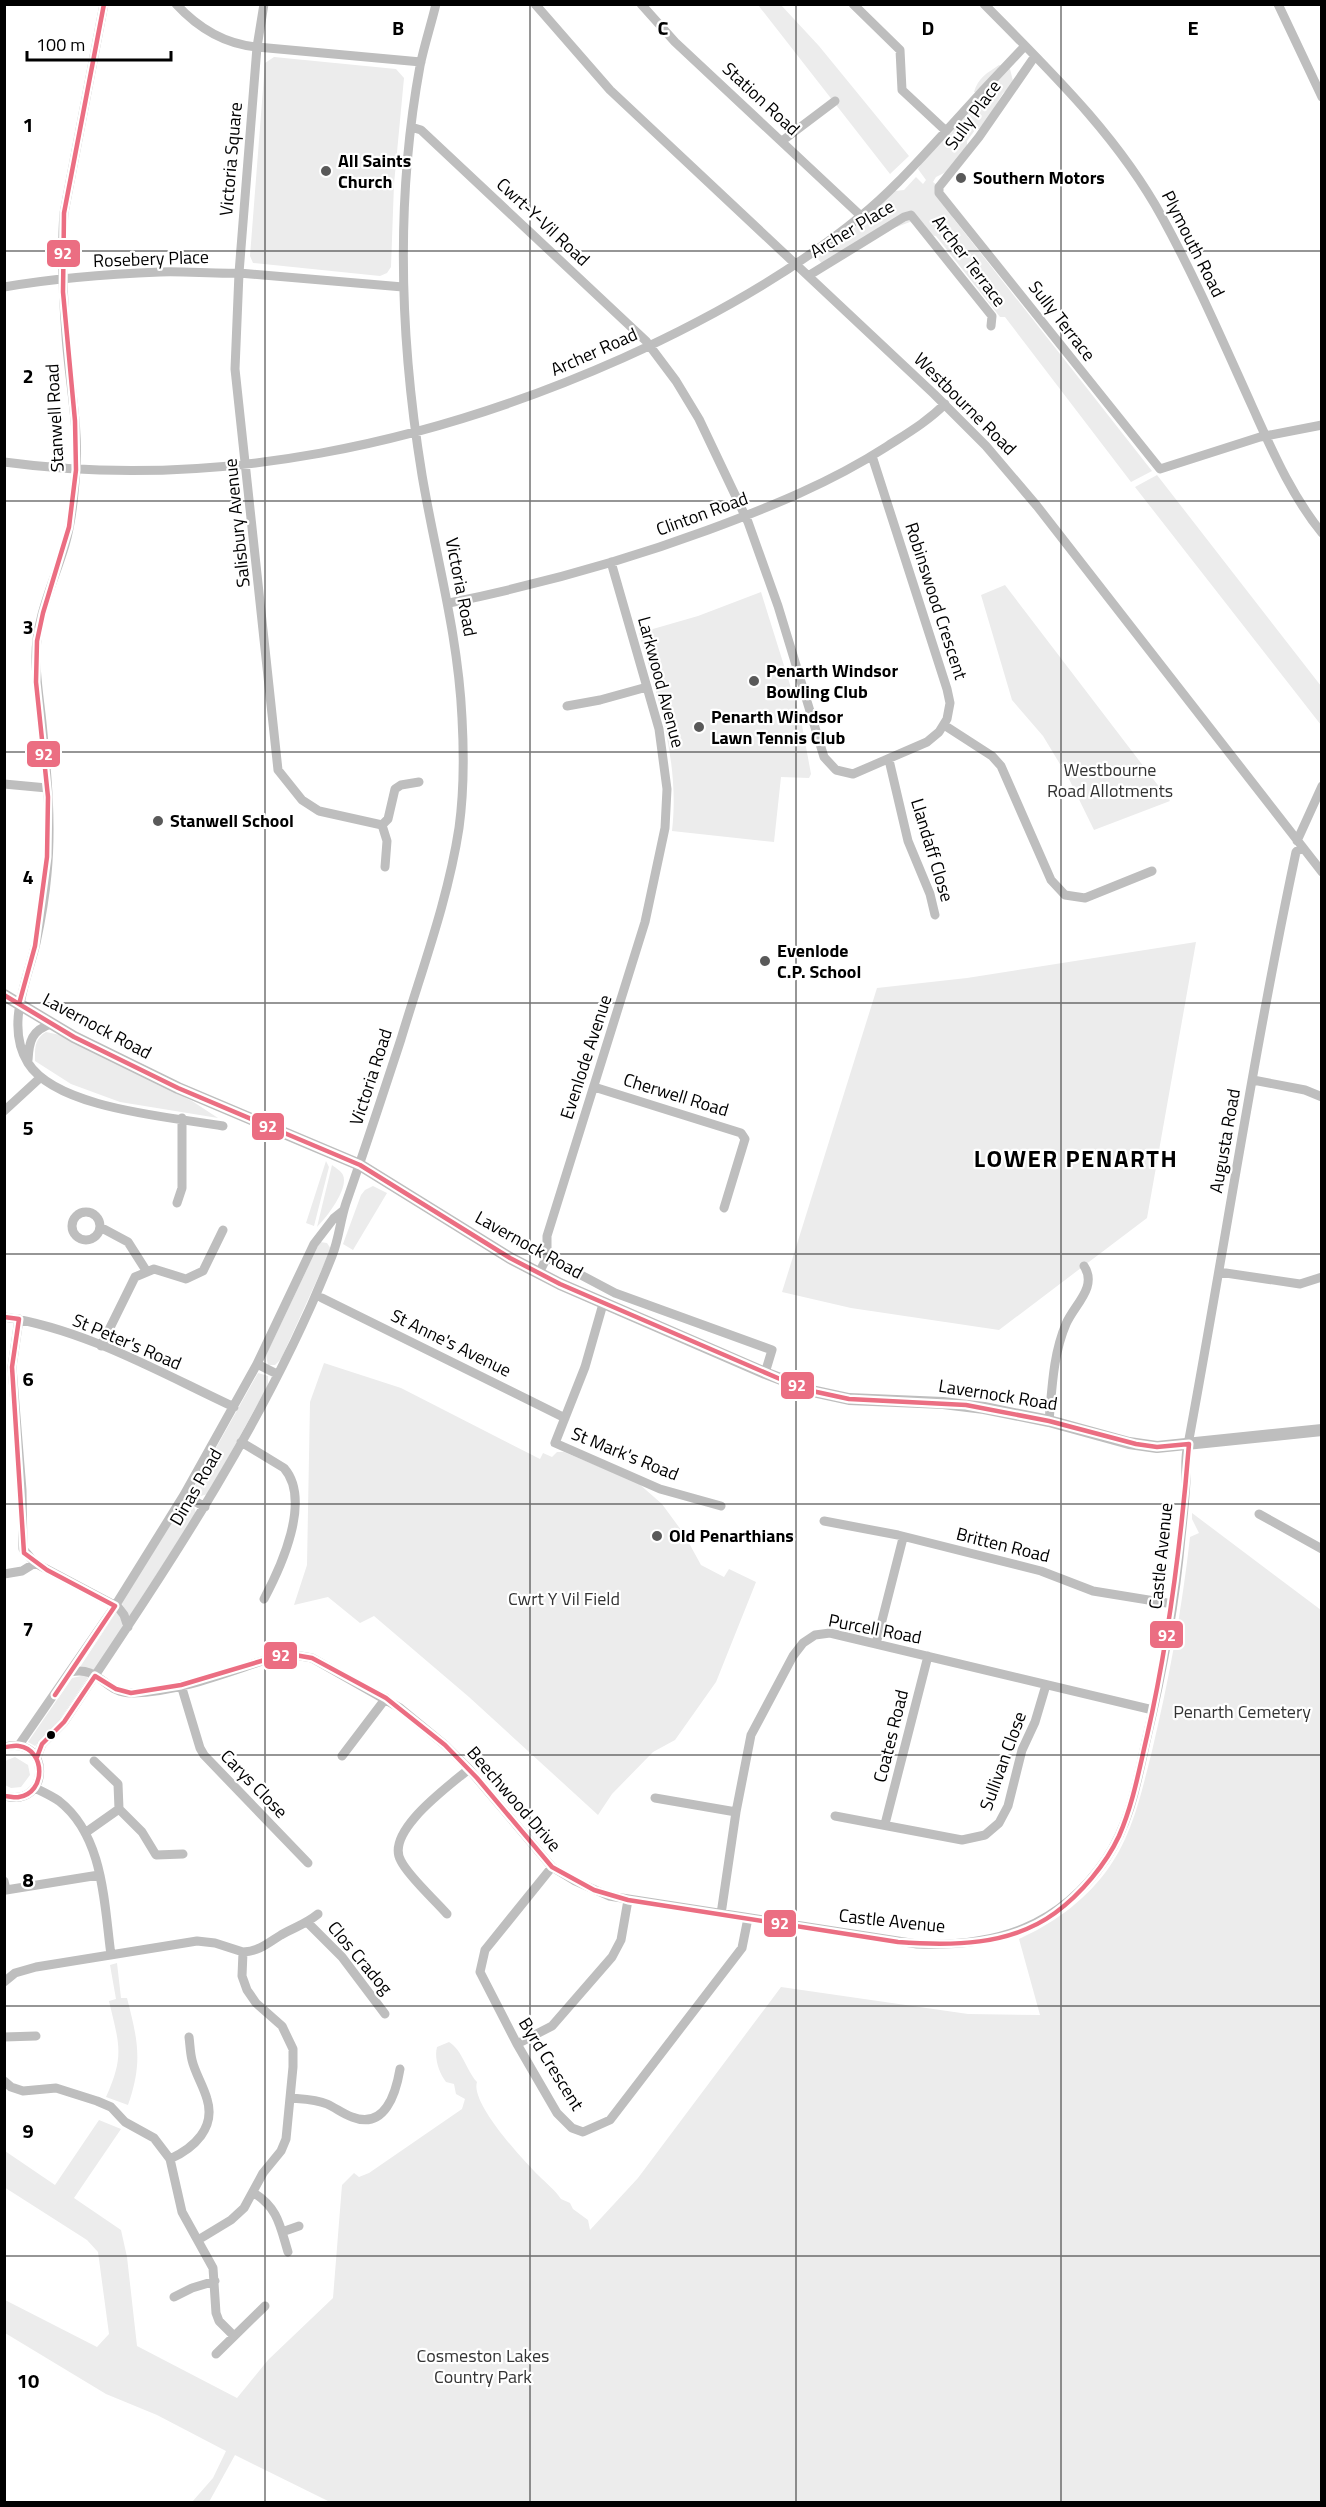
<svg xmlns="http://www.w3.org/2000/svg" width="1326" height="2507" viewBox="0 0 1326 2507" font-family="'Titillium Web',sans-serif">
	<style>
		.green { fill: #ececec }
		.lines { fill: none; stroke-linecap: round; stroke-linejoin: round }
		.minor { stroke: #bebebe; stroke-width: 9 }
		.major { stroke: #bebebe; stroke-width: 12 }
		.bus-1-casing { stroke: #fff; stroke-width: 9 }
		.bus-1 { stroke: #eb6e82; stroke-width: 4.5 }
		.grid { fill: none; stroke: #000; stroke-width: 1.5; stroke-opacity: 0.55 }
		.poi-dot { fill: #595959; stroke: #fff; stroke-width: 2 }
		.bus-dot { fill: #000; stroke: #fff; stroke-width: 2 }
		.labels { text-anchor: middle; stroke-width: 4.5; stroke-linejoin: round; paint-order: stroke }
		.street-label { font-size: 18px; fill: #000; stroke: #fff }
		.poi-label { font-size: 18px; font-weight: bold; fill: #000; stroke: #fff; text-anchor: start }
		.park-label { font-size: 18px; fill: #333; stroke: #fff }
		.district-label { font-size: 24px; font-weight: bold; letter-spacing: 1.5px; fill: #000; stroke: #fff }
		.grid-label { font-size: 20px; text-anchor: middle; font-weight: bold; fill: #000; stroke: #fff; stroke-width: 4.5; stroke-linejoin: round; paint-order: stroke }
		.line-badge { stroke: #fff; stroke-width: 2 }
		.badge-label { font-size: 16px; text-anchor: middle; font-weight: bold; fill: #fff }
	</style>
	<rect width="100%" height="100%" fill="#fff"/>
	<path class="green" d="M 758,5 L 781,5 L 819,46 L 909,156 L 890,174 Z
		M 274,57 L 396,69 L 404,78 L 394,184 L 391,267 L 387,273 L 380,276 L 253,263 L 250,256 L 265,63 Z
		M 999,65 L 1010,69 L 1013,81 L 1009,89 L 1003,93 L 982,128 L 975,130 L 967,141 L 967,148 L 946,172 L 936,177 L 933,182 L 941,188 L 953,218 L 1152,471 L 1131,482 L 1005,317 L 1000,317 L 936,236 L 927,235 L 917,224 L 910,222 L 891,229 L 823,265 L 818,259 L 820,254 L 895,191 L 904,190 L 916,177 L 923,184 L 926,180 L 918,169 L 926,156 L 972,106 L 979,106 L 985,96 L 974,92 C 978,78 987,73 999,65 Z
		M 1157,475 L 1321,686 L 1321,725 L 1135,487 Z
		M 1005,585 L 1170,801 L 1094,830 L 1069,779 L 1043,736 L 1012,700 L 981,595 Z
		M 761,592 L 801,720 L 811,774 L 809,778 L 781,777 L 774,842 L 672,831 C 680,762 658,698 639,633 L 698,616 Z
		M 1196,942 L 1147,1218 L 999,1330 L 851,1308 L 782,1292 L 877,988 L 967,978 Z
		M 46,1032 L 60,1035 L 192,1101 L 218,1118 L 120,1102 L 71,1084 L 35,1061 C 35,1049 34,1039 46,1032 Z
		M 326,1161 L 329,1167 L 314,1226 L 306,1223 Z
		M 332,1165 C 336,1168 341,1171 343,1175 C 349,1189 326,1218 317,1227 Z
		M 373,1186 L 387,1193 L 353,1250 L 343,1244 L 361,1195 L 365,1190 Z
		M 320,1242 L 327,1243 L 331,1249 L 281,1359 L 275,1365 L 268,1365 L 266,1355 Z
		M 324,1363 L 401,1388 L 540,1459 L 543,1453 L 552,1457 L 557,1452 L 564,1452 L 638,1483 L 662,1504 L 684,1534 L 701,1565 L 724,1577 L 729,1569 L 756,1582 L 716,1682 L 675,1740 L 653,1752 L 612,1794 L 598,1815 L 469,1697 L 374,1616 L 360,1623 L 328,1597 L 294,1605 L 307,1565 L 310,1402 Z
		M 258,1373 L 268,1376 L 268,1385 L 208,1494 L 197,1497 L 193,1489 Z
		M 187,1504 L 194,1506 L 196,1513 L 129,1617 L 121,1602 L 182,1507 Z
		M 1192,1513 L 1321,1610 L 1321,2502 L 330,2502 L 235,2455 L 209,2502 L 192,2502 L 213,2478 L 226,2451 L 157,2415 L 106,2394 L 5,2333 L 5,2300 L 97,2347 L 109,2334 L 98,2252 L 87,2240 L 4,2187 L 5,2151 L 55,2185 L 99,2120 L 121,2129 L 74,2198 L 121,2230 L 127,2257 L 137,2346 L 237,2398 L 268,2360 L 333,2298 L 342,2185 L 354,2173 L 359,2177 L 369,2173 L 462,2109 L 465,2099 L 456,2094 L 454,2084 L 446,2082 C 439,2073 434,2058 437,2047 L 449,2042 C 463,2051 466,2070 477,2082 C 470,2103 523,2160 538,2175 C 546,2183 555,2190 561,2199 L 570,2203 L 573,2209 L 588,2220 L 590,2230 L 638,2178 L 781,1987 L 968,2014 L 1040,2015 L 1019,1939 C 1052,1924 1082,1903 1105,1873 C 1132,1838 1141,1794 1152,1751 C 1169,1680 1182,1609 1190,1537 L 1199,1533 L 1192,1519 Z
		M 118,1609 L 123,1623 L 122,1629 L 94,1670 L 80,1667 Z
		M 90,1674 L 57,1724 L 35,1746 L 28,1742 L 72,1678 Z
		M 15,1757 L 28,1765 L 30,1775 L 21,1787 L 11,1788 L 5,1785 L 5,1761 Z
		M 117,1963 L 121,1998 L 127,1998 C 138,2041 143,2062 128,2105 L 106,2097 C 125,2055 119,2044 109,2001 L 116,1999 L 110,1965 Z"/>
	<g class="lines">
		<path class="minor" d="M 104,4 L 64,213 C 61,253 63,295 66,336 C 69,381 79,425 76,470 C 74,495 72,521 65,545 C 54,582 35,619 36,659 C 36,680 40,702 42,723 C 47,773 52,824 47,874 C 45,897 41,920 36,943 C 27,981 5,1026 28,1063 C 57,1109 172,1117 223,1126
			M 176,4 C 198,28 224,44 257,47 L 264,4
			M 535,4 L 610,90 L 934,394 L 986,446 L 1037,506 L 1322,872
			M 641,4 L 675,42 L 861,216
			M 853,4 L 900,50 L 902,90 L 946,131
			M 984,4 C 1049,70 1117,135 1162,217 C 1195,277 1223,342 1252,406 C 1272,450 1291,495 1322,533
			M 1278,4 L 1322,97
			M 1035,56 L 979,137 L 939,187 L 939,193 L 1160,469 L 1260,437 L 1322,425
			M 411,127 L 421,130 L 646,341 L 676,381 L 699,419 L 748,522 L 778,606 L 824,757 L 836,770 L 853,774 L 927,742 L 939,732 L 947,719 L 950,703 L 947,689 L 872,456
			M 782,141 L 835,101
			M 808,276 L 904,217 L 911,215 L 992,316 L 991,326
			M 4,287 C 56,278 108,274 160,272 C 186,271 213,274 239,273 L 235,369 L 278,770 L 302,800 L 319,811 L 382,825 L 388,819 L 395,789 L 401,785 L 419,782
			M 403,287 L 239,273 L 257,47 L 421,62
			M 4,462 C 216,491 430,444 623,358 C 707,320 789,275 861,216 C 892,191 919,160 946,131 C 972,102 998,74 1025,46
			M 449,603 C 537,585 624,561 708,530 C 770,507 830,483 886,447 C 906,434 927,422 945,404
			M 567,706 L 600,700 L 647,687
			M 944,725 L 992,756 L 1001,766 L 1051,880 L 1065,895 L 1085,898 L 1152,871
			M 889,760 L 908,841 L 930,894 L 935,915
			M 4,784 L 47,788
			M 382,825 L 387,841 L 385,867
			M 1297,841 L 1322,786
			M 28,1060 C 29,1041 32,1030 51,1024
			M 1253,1080 L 1305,1090 L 1322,1097
			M 594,1087 L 741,1133 L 745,1139 L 724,1208
			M 4,1111 L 41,1077
			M 177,1203 L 182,1188 L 182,1118
			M72 1226a14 14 0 1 1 28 0a14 14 0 1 1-28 0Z
			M 100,1227 L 128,1242 L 147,1272
			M 547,1257 L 615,1293 L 772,1350 L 765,1373
			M 1219,1272 L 1300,1284 L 1322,1277
			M 539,1273 L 547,1257 L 547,1236 L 645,922 L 665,828 L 667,789 L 659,729 L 611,562
			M 322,1298 L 565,1418
			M 603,1304 L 585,1367 L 555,1443 L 660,1489 L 721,1506
			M 4,1317 C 85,1329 161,1373 234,1407
			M 19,1319 L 12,1367 L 22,1490 L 23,1549 L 35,1563 L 118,1607 L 124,1615 L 128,1627
			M 101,1346 L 135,1277 L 154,1269 L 186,1279 L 203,1271 L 223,1230
			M 257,1364 L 277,1374
			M 1049,1421 C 1052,1389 1053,1354 1066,1324 C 1074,1305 1098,1287 1084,1266
			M 241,1442 L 284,1468 C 312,1500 281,1567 264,1599
			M 184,1495 L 205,1507
			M 1259,1514 L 1322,1549
			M 824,1521 L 898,1535 L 1041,1571 L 1093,1591 L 1173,1604
			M 4,1574 L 22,1571 L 35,1563
			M 876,1644 L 903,1538
			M 70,1672 C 101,1665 104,1694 133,1693 C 182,1692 232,1670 278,1656 L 289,1654 L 312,1658 L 400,1708 L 445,1745 L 469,1769 L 552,1867 L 575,1881 L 609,1896 L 917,1944 C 996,1947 1060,1927 1106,1859 C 1130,1823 1137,1782 1146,1741 C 1162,1674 1175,1606 1181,1537 C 1183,1519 1185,1500 1186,1481 C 1186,1471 1185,1460 1187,1450 C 1224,1251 1254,1050 1296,852 L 1302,847
			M 181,1685 L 200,1748 L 204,1755 L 308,1863
			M 19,1745 L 115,1606 L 184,1495 L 257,1364 L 314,1244 L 334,1218 L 344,1210
			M 4,1747 C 52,1734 51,1809 4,1796
			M 342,1756 L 386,1698
			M 37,1757 L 42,1744 L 64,1722 C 163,1574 266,1423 332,1256 C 339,1239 340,1221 346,1203 C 365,1149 383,1094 401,1039 C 422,969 448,900 459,828 C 464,792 464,754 462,718 C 458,633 436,558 422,475 C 400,340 395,202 420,66 C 424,46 431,25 436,4
			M 35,1788 C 43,1792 52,1796 59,1801 C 104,1836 104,1904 111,1955
			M 655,1798 L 736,1812
			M 119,1809 L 142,1832 L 156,1855 L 183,1854
			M 835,1816 L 962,1840 L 985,1835 L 999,1823 L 1008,1806 L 1022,1750 L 1035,1722 L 1046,1685
			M 885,1824 L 928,1656
			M 85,1833 L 119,1809 L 118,1784 L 94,1761
			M 552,1867 L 485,1950 L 480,1972 L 517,2044 L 557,2113 L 572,2128 L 583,2132 L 610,2120 L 742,1948 L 748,1918
			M 4,1881 L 6,1890 L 99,1875
			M 447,1914 C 434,1899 409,1877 401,1861 C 384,1832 449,1786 469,1769
			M 721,1914 L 736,1812 L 751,1735 L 793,1656 L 803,1643 L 815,1635 L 830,1633 L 1153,1710
			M 308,1923 L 342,1957 L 385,2014
			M 4,1982 L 15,1973 L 36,1967 L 197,1941 L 215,1943 L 243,1952
			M 4,2037 L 36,2036
			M 517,2044 L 552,2026 L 612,1957 L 621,1940 L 628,1900
			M 4,2081 L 11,2087 L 23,2091 L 56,2088 L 97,2101 L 111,2107 L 125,2122 L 154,2138 L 170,2159 L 182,2212 L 213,2268 L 216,2313 L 219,2321 L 234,2336
			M 290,2098 C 302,2099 316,2099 327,2104 C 336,2108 343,2114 352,2117 C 385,2130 396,2093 400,2069
			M 170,2159 C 194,2148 216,2128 207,2099 C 203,2085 195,2073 192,2060 C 190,2052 190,2044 189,2037
			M 254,2193 C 278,2208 280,2226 288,2252
			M 282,2232 L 299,2226
			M 198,2240 L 231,2220 L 244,2208 L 263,2173 L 281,2151 L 286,2139 L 293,2067 L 293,2049 L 282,2026 L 256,2003 L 247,1990 L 242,1976 L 243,1952 C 260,1951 268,1943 281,1935 C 295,1927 306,1924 318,1914
			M 174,2297 L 192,2288 L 215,2281
			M 216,2354 L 265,2306"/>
		<path class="major" d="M 4,995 L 74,1037 L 178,1088 L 360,1165 L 510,1258 L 560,1284 L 765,1373 L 812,1391 L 849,1399 L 943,1403 L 984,1408 L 1049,1421 L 1129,1443 L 1157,1447 L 1322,1430"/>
		<defs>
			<path id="bus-1" d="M 4,995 L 74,1037 L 178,1088 L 360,1165 L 510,1258 L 560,1284 L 780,1379 L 812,1391 L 849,1399 L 966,1405 L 1049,1421 L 1136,1444 L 1157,1447 L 1189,1444 C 1181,1543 1169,1639 1147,1736 C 1139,1770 1133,1804 1119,1836 C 1106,1864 1081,1894 1055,1913 C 1010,1946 951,1946 898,1942 L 628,1900 L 594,1890 L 552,1867 L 477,1778 L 445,1745 L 386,1698 L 312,1658 L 289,1654 L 278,1656 L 181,1685 L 131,1693 L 116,1689 L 95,1676 L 64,1722 L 42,1744 L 37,1757
				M 19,1004 L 35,946 L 47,857 L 48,797 L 36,682 L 37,641 L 43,613 L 69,527 L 76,470 L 75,421 L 63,292 L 64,213 L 104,4
				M 4,1317 L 19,1319 L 12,1367 L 24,1553 L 47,1570 L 115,1606 L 55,1695
				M 4,1747 C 9,1747 14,1745 19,1746 C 46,1750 46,1793 19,1797 C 15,1798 9,1796 4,1796"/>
		</defs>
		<use href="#bus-1" class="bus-1-casing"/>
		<use href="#bus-1" class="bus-1"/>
	</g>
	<path class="grid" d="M 265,4 L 265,2502M 530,4 L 530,2502M 796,4 L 796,2502M 1061,4 L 1061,2502M 4,251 L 1322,251M 4,501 L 1322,501M 4,752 L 1322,752M 4,1003 L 1322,1003M 4,1254 L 1322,1254M 4,1504 L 1322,1504M 4,1755 L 1322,1755M 4,2006 L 1322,2006M 4,2256 L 1322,2256"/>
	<g class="poi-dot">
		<circle cx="326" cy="171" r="6"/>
		<circle cx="961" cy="178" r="6"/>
		<circle cx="754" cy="681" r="6"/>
		<circle cx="699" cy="727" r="6"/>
		<circle cx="158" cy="821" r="6"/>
		<circle cx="765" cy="961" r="6"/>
		<circle cx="657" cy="1536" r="6"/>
	</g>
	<circle class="bus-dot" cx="51" cy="1735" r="5"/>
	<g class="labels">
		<g class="street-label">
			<text transform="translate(761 99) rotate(43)" y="6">Station Road</text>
			<text transform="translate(973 115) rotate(-54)" y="6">Sully Place</text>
			<text transform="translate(231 159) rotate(-85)" y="6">Victoria Square</text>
			<text transform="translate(543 222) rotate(43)" y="6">Cwrt-Y-Vil Road</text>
			<text transform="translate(852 229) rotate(-31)" y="6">Archer Place</text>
			<text transform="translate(1193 244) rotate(63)" y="6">Plymouth Road</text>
			<text transform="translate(151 259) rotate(-2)" y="6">Rosebery Place</text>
			<text transform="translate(969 261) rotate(53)" y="6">Archer Terrace</text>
			<text transform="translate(1062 321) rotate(52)" y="6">Sully Terrace</text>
			<text transform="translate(594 352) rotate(-24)" y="6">Archer Road</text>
			<text transform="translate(965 404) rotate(45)" y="6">Westbourne Road</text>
			<text transform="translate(55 418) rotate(-93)" y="6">Stanwell Road</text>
			<text transform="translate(702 514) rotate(-20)" y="6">Clinton Road</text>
			<text transform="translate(237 523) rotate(-96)" y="6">Salisbury Avenue</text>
			<text transform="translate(461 587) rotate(79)" y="6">Victoria Road</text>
			<text transform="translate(936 601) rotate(72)" y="6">Robinswood Crescent</text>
			<text transform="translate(661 682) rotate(75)" y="6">Larkwood Avenue</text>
			<text transform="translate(932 850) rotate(73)" y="6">Llandaff Close</text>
			<text transform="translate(97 1026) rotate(28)" y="6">Lavernock Road</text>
			<text transform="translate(586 1057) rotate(-72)" y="6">Evenlode Avenue</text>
			<text transform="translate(371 1077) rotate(-72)" y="6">Victoria Road</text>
			<text transform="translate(676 1095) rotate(17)" y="6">Cherwell Road</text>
			<text transform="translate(1225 1141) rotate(-80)" y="6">Augusta Road</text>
			<text transform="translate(529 1245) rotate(29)" y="6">Lavernock Road</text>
			<text transform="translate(127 1342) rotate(23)" y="6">St Peter's Road</text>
			<text transform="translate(451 1343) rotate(26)" y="6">St Anne's Avenue</text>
			<text transform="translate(998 1395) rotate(9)" y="6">Lavernock Road</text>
			<text transform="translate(625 1454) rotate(22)" y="6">St Mark's Road</text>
			<text transform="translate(196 1487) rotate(-60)" y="6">Dinas Road</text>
			<text transform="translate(1003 1545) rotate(14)" y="6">Britten Road</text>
			<text transform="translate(1161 1556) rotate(-84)" y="6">Castle Avenue</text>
			<text transform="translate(875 1629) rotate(11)" y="6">Purcell Road</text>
			<text transform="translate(891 1736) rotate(-76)" y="6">Coates Road</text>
			<text transform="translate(1003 1761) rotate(-70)" y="6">Sullivan Close</text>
			<text transform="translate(254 1784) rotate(46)" y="6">Carys Close</text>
			<text transform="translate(514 1799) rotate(49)" y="6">Beechwood Drive</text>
			<text transform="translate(892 1921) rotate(6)" y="6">Castle Avenue</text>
			<text transform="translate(360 1958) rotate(50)" y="6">Clos Cradog</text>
			<text transform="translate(551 2064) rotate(58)" y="6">Byrd Crescent</text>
		</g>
		<g class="poi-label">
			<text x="338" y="167">All Saints<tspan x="338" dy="21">Church</tspan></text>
			<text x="973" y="184">Southern Motors</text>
			<text x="766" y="677">Penarth Windsor<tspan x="766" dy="21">Bowling Club</tspan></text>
			<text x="711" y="723">Penarth Windsor<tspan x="711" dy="21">Lawn Tennis Club</tspan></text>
			<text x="170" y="827">Stanwell School</text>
			<text x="777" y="957">Evenlode<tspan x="777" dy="21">C.P. School</tspan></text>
			<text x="669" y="1542">Old Penarthians</text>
		</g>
		<g class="park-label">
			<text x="1110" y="776">Westbourne<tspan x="1110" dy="21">Road Allotments</tspan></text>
			<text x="564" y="1605">Cwrt Y Vil Field</text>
			<text x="1242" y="1718">Penarth Cemetery</text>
			<text x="483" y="2362">Cosmeston Lakes<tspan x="483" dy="21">Country Park</tspan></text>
		</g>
		<g class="district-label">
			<text x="1076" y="1167">LOWER PENARTH</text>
		</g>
	</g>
	<g class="grid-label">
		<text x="398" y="35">B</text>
		<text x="663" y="35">C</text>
		<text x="928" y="35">D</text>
		<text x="1193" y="35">E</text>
		<text x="28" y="132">1</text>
		<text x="28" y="383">2</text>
		<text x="28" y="634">3</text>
		<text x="28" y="884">4</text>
		<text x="28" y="1135">5</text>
		<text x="28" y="1386">6</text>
		<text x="28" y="1636">7</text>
		<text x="28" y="1887">8</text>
		<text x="28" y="2138">9</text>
		<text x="28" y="2388">10</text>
	</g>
	<g class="line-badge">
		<rect x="46" y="239" width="35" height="29" rx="6" fill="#eb6e82"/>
		<rect x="26" y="740" width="35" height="28" rx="6" fill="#eb6e82"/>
		<rect x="251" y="1112" width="34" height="29" rx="6" fill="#eb6e82"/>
		<rect x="780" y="1371" width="35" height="29" rx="6" fill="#eb6e82"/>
		<rect x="1149" y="1620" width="35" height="29" rx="6" fill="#eb6e82"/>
		<rect x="263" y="1641" width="35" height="29" rx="6" fill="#eb6e82"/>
		<rect x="763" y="1909" width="34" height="29" rx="6" fill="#eb6e82"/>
	</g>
	<g class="badge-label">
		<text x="63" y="259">92</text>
		<text x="44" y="760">92</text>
		<text x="268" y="1132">92</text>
		<text x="797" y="1391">92</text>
		<text x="1167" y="1641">92</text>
		<text x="281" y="1661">92</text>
		<text x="780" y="1929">92</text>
	</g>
	<rect width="1326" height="2507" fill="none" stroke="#000000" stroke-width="12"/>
	<path d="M27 51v9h144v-9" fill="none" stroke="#000000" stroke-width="3"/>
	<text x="36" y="51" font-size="18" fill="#000000" stroke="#ffffff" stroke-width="4.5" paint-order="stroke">100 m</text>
</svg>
